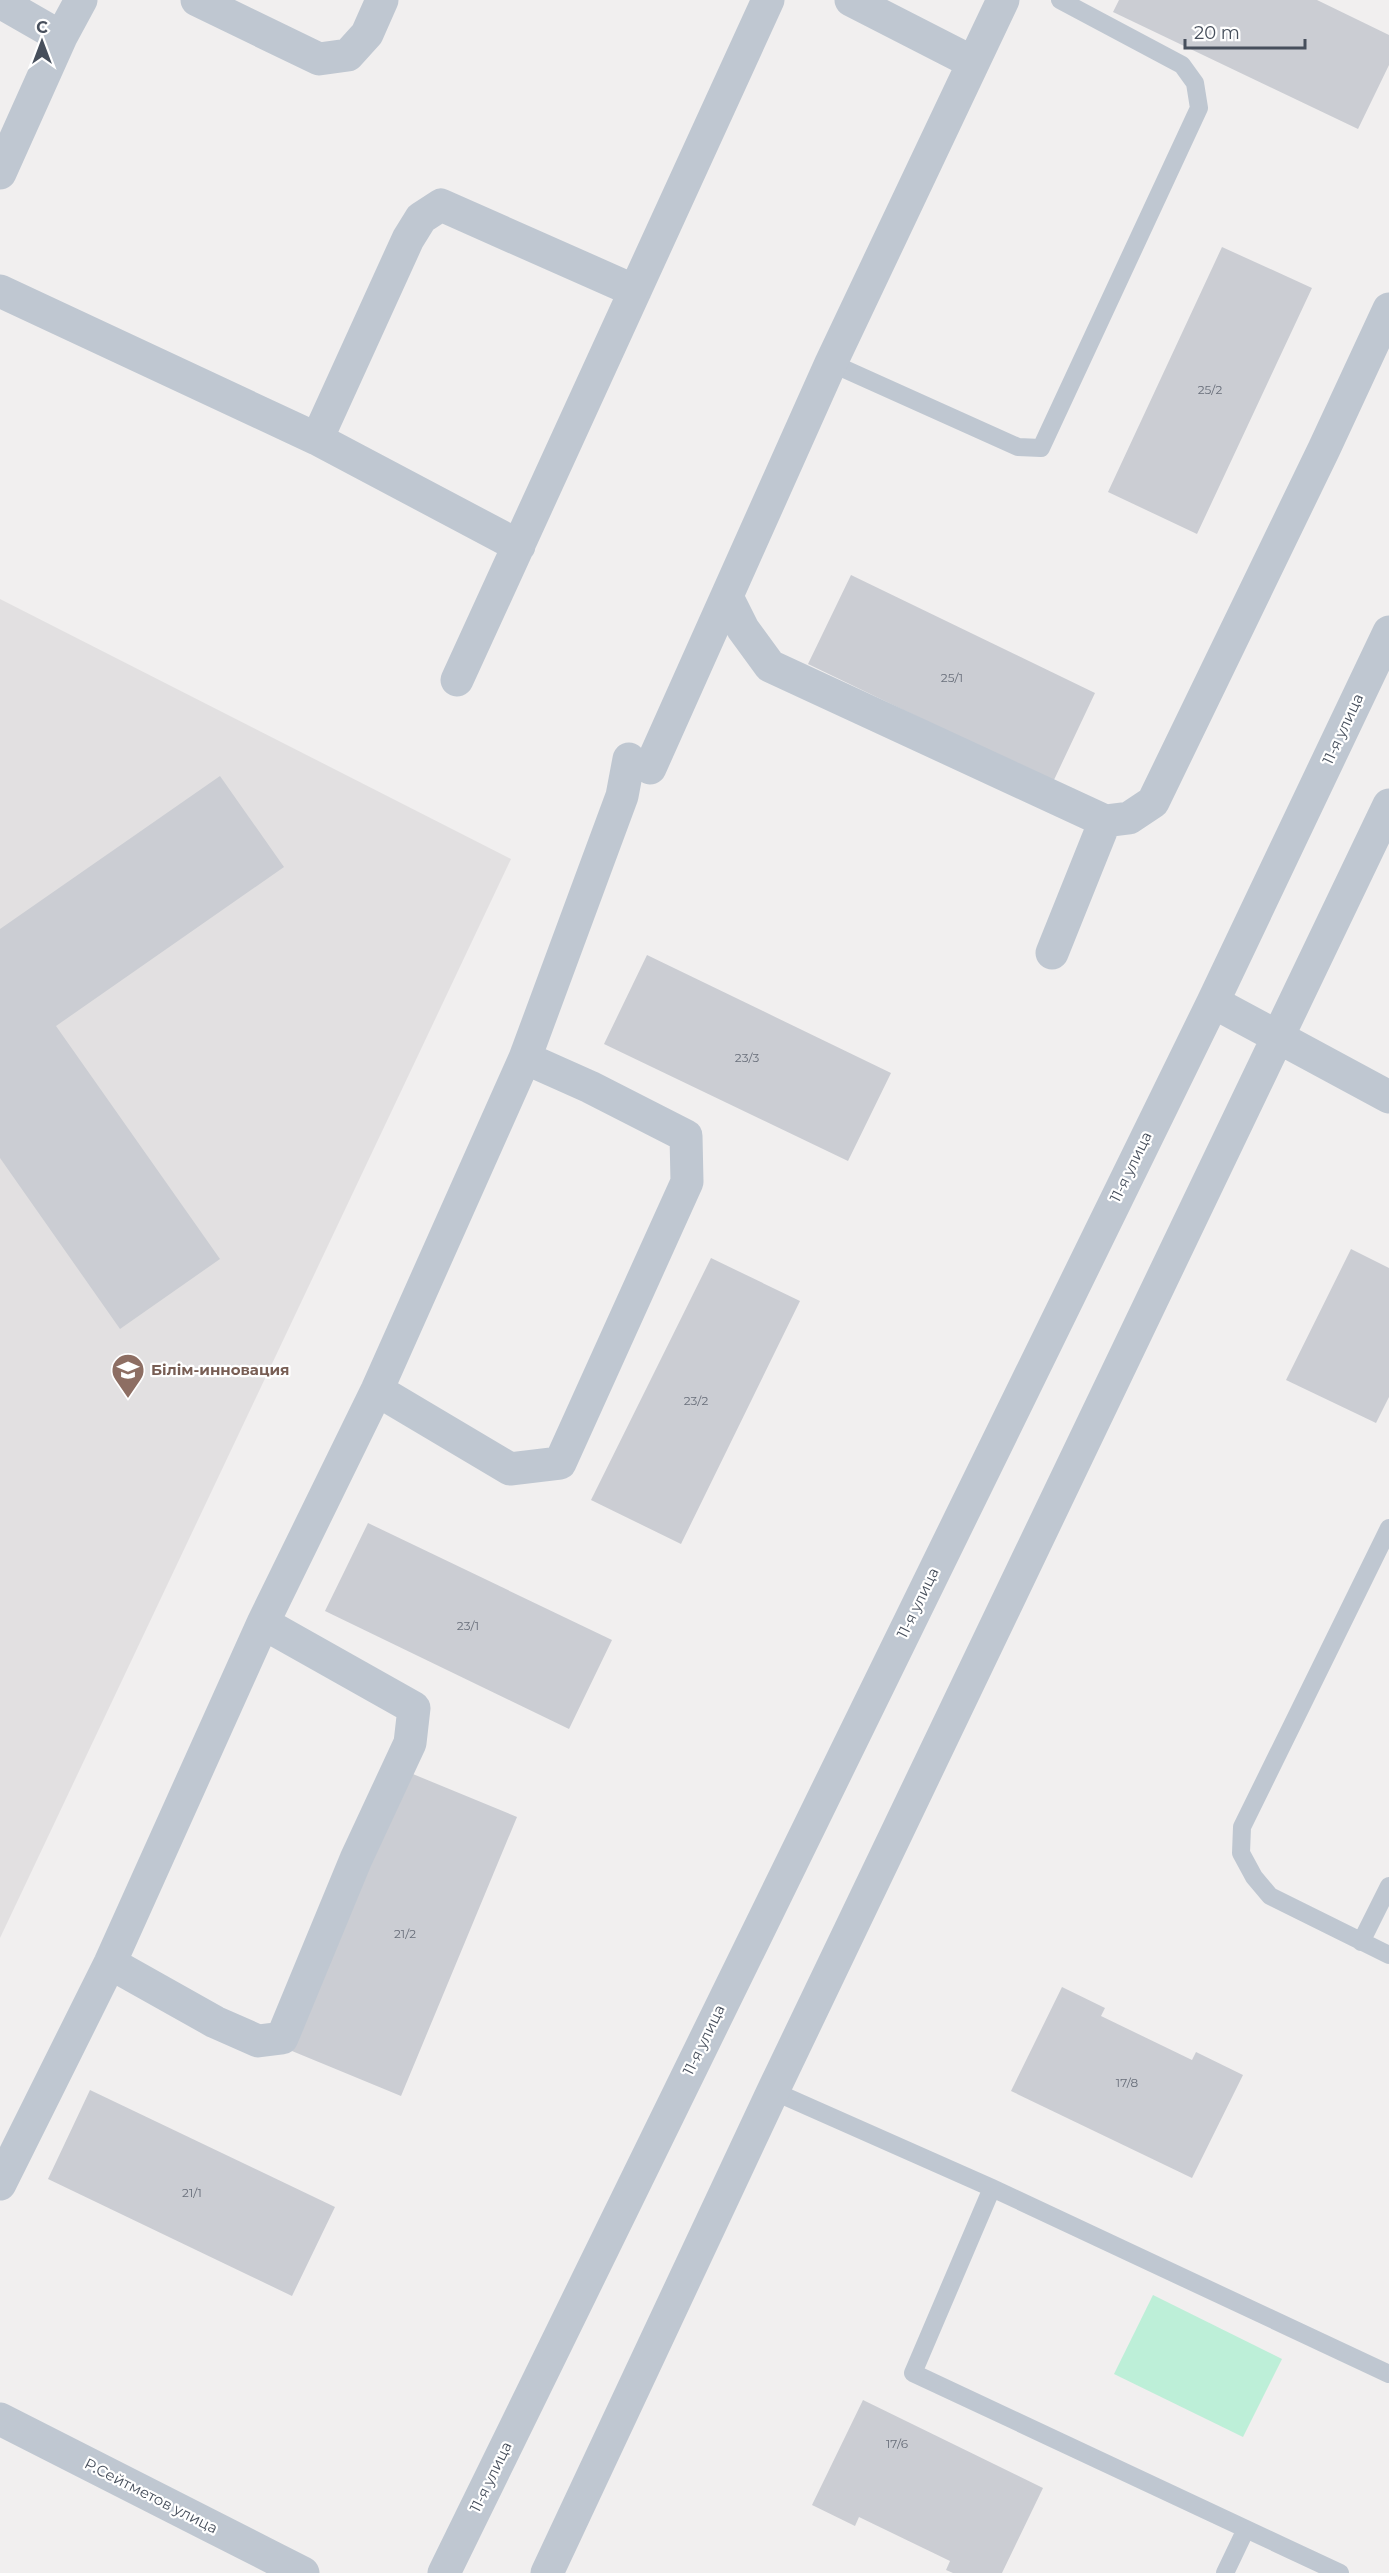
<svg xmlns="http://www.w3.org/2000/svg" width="1389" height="2573" viewBox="0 0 1389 2573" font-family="Montserrat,sans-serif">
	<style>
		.education { fill: #e2e0e1 }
		.green { fill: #bdefd8 }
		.building { fill: #cbcdd3 }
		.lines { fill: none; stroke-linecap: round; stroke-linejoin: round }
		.lane { stroke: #bfc7d1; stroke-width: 18 }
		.street { stroke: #bfc7d1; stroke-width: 33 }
		.labels { text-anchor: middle; stroke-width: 4.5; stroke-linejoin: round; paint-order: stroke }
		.number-label { font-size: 12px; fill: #686e7a }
		.street-label { font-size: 15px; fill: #474f5c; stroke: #fff }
		.education-label { font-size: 15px; font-weight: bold; fill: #785e54; stroke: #fff; text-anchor: start }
	</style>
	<rect width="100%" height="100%" fill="#f1efef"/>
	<path class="education" d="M 0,599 L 511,859 L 0,1938 Z"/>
	<path class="green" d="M 1153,2295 L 1282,2359 L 1243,2437 L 1114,2374 Z"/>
	<path class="building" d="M 1119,0 L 1317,0 L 1389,35 L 1389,65 L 1358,129 L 1113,12 Z
		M 1222,247 L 1312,288 L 1197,534 L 1108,492 Z
		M 851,575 L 1095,693 L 1053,782 L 808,664 Z
		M 220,776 L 284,867 L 56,1026 L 220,1259 L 120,1329 L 0,1158 L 0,929 Z
		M 647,955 L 891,1073 L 848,1161 L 604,1044 Z
		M 1351,1249 L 1389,1268 L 1389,1397 L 1376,1423 L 1286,1380 Z
		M 711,1258 L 800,1301 L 681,1544 L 591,1500 Z
		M 368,1523 L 612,1640 L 569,1729 L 325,1611 Z
		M 408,1772 L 517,1817 L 401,2096 L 292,2051 Z
		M 1062,1987 L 1105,2008 L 1101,2016 L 1192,2060 L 1196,2052 L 1243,2075 L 1192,2178 L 1011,2091 Z
		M 90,2090 L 335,2207 L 292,2296 L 48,2179 Z
		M 863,2400 L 1043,2488 L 1002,2573 L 953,2573 L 946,2570 L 950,2561 L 859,2517 L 855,2526 L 812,2505 Z"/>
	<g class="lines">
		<path class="lane" d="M 831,363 L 1018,447 L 1041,448 L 1199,108 L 1195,83 L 1182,65 L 1060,0
			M 1389,1528 L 1242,1827 L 1241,1853 L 1254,1877 L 1270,1896 L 1389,1955
			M 1361,1942 L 1389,1886
			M 773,2091 L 992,2188 L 1389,2374
			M 992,2188 L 913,2373 L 1340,2573
			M 1225,2573 L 1246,2529"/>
		<path class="street" d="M 197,0 L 319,59 L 348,55 L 367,34 L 382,0
			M 851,0 L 972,62
			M 0,2 L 61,37
			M 0,173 L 61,37 L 81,0
			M 0,291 L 317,439 L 519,546
			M 317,439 L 408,239 L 421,218 L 441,205 L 635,291
			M 727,597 L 743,629 L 770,666 L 1105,821 L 1129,818 L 1153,802 L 1324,449 L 1389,309
			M 457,680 L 768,0
			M 650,768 L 831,363 L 1003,0
			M 1052,953 L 1105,821
			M 1213,1002 L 1389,1097
			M 377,1390 L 510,1469 L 560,1463 L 687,1182 L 686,1136 L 590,1087 L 525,1058
			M 110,1963 L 215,2022 L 258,2041 L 282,2038 L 356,1859 L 410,1743 L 414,1708 L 263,1623
			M 0,2184 L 110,1963 L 263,1623 L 377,1390 L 525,1058 L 622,796 L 629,759
			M 0,2419 L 303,2573
			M 444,2573 L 1213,1002 L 1389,632
			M 547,2573 L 773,2091 L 1389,805"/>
	</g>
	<defs>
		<symbol id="school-pin" viewBox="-11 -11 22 30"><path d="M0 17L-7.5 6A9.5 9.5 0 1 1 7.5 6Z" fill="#8d6e63" stroke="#fff"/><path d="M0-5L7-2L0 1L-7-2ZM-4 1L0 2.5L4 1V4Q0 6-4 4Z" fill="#fff"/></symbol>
	</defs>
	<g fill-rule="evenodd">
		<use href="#school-pin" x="109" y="1351" width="38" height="52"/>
	</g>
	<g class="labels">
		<g class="number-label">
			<text x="1210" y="394">25/2</text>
			<text x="952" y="682">25/1</text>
			<text x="747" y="1062">23/3</text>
			<text x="696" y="1405">23/2</text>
			<text x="468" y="1630">23/1</text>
			<text x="405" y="1938">21/2</text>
			<text x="1127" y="2087">17/8</text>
			<text x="192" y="2197">21/1</text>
			<text x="897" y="2448">17/6</text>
		</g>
		<g class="street-label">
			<text transform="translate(1343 729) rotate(-65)" y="5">11-я улица</text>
			<text transform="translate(1131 1167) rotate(-64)" y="5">11-я улица</text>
			<text transform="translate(918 1603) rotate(-64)" y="5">11-я улица</text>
			<text transform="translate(704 2040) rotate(-64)" y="5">11-я улица</text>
			<text transform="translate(491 2477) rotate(-64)" y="5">11-я улица</text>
			<text transform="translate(151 2496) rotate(27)" y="5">Р.Сейтметов улица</text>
		</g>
		<g class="education-label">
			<text x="151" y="1375">Білім-инновация</text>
		</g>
	</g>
	<g transform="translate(42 42)" stroke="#ffffff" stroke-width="4.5" paint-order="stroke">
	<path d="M0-4.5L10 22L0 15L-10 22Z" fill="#474f5c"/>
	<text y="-9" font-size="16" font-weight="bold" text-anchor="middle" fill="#474f5c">С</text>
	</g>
	<path d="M1185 39v9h120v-9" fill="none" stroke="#474f5c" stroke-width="3"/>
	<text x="1194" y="39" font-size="18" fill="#474f5c" stroke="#ffffff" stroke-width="4.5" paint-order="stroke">20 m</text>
</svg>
